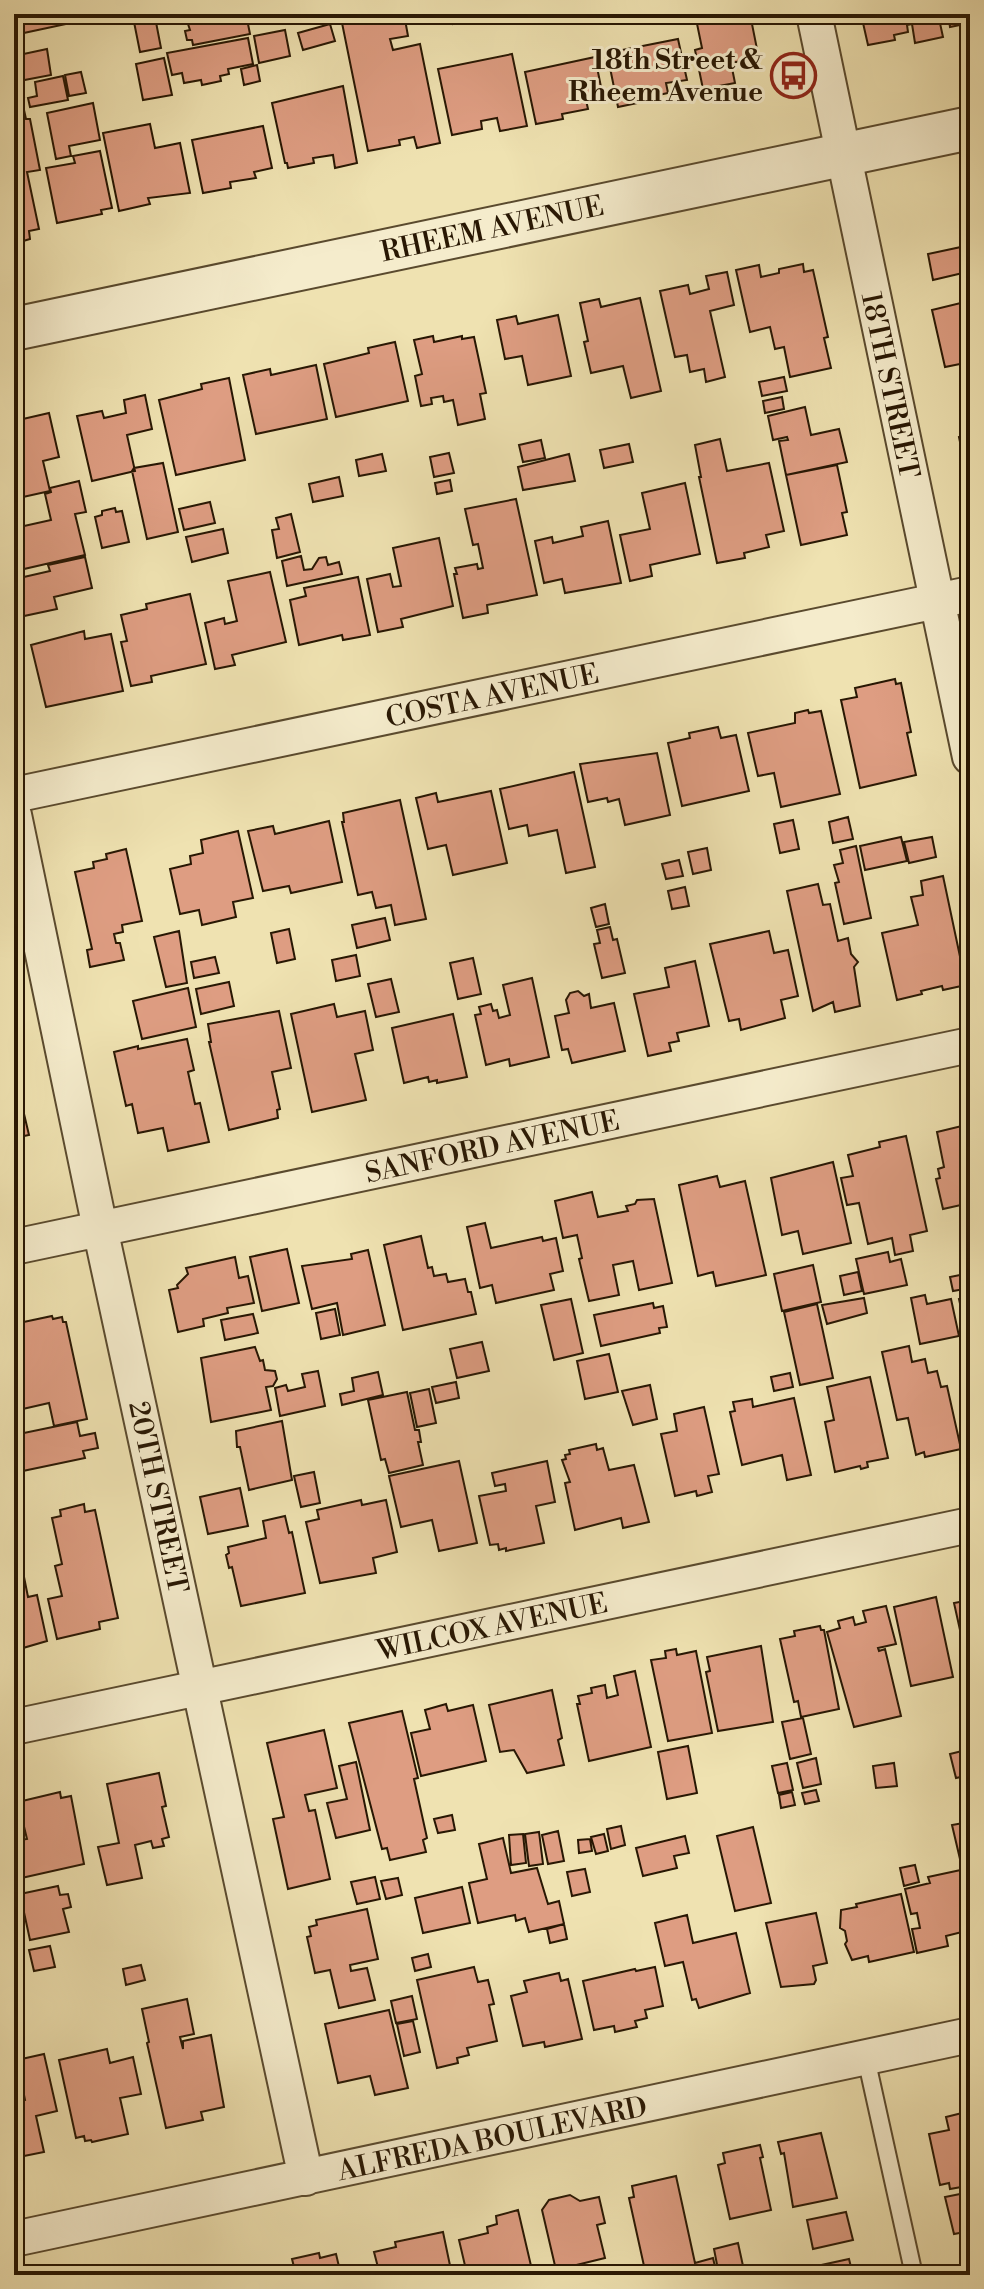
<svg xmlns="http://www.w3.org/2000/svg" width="984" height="2289" viewBox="0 0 984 2289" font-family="'Libre Bodoni',serif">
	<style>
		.building { fill: #de9d82; stroke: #281703; stroke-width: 2 }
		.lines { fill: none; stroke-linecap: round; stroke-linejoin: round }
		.service-casing { stroke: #5a4a2e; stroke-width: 20 }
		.minor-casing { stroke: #5a4a2e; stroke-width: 38 }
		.tertiary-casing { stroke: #5a4a2e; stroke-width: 46 }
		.service { stroke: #f5eccc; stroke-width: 16 }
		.minor { stroke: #f5eccc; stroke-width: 34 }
		.tertiary { stroke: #f5eccc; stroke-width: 42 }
		.labels { text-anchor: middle; stroke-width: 6; stroke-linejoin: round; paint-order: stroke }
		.poi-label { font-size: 28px; font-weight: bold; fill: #281703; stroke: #f5eccc; text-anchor: end }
		.street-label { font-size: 28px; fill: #281703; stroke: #f5eccc }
	</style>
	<rect width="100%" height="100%" fill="#efe2b1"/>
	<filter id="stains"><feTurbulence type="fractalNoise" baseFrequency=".0025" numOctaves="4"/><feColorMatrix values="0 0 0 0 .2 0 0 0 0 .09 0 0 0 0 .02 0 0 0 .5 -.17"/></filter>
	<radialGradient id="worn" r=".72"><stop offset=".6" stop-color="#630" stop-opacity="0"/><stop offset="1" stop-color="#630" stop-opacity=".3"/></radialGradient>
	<path class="building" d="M 15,14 L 64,14 L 66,24 L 19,34 Z
		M 239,14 L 246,14 L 250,34 L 193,45 L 192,40 L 187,40 L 185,31 L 190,30 L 188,24 Z
		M 361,14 L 404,14 L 408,36 L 390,39 L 393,50 L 420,44 L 440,143 L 417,148 L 414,137 L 399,140 L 400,145 L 368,151 L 341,18 Z
		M 451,14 L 472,14 L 473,19 L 453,24 Z
		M 695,14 L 750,14 L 757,49 L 754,50 L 756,58 L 731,63 L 735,83 L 703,89 L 695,50 L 702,48 Z
		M 861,14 L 938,14 L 943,37 L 915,43 L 912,24 L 907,25 L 908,32 L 894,35 L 895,40 L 868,45 Z
		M 948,14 L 970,14 L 970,23 L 950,27 Z
		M 155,17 L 161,48 L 140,52 L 134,22 Z
		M 330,24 L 335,41 L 303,50 L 298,33 Z
		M 285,30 L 290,56 L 259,63 L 254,36 Z
		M 248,38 L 253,64 L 228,69 L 229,74 L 220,76 L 221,81 L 202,85 L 201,80 L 184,83 L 182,73 L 172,75 L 167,53 Z
		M 678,39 L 687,80 L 666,83 L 668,93 L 654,96 L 653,92 L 645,94 L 647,101 L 618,107 L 607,53 Z
		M 47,49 L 51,75 L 14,82 L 14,56 Z
		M 512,54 L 527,126 L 500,131 L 497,118 L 481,121 L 482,129 L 452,135 L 438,69 Z
		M 595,57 L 603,97 L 586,100 L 588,109 L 562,114 L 563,119 L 536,124 L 525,72 Z
		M 164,58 L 172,95 L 143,100 L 136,64 Z
		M 257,65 L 260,81 L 244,85 L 241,69 Z
		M 81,72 L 86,93 L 69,96 L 65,75 Z
		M 63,76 L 68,100 L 30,107 L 28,98 L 37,96 L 35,82 Z
		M 21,82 L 24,97 L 14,99 L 14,83 Z
		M 343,86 L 357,163 L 335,168 L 333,155 L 313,158 L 314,163 L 288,168 L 287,163 L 285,163 L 272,103 Z
		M 22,101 L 26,119 L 30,119 L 40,170 L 27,172 L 39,229 L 29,231 L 30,239 L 20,242 L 18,233 L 14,234 L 14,173 L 18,172 L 14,159 L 14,102 Z
		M 93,103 L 100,140 L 69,146 L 71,156 L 56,159 L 47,113 Z
		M 150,124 L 155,148 L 180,143 L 190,193 L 148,198 L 150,204 L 119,211 L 103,133 Z
		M 263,126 L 272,168 L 254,172 L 256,178 L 230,182 L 231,188 L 203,193 L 192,140 Z
		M 100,151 L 112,208 L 101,210 L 102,214 L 57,223 L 46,168 L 75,163 L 73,156 Z
		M 961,247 L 967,272 L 933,280 L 928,254 Z
		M 803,264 L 804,272 L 813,270 L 828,337 L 824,338 L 831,368 L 790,377 L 784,347 L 775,349 L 770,327 L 750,332 L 736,270 L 759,265 L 761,277 L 779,273 L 779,269 Z
		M 727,272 L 734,305 L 710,311 L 725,377 L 706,382 L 704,369 L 690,372 L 687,355 L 675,357 L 660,291 L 688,285 L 690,294 L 709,289 L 706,276 Z
		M 640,298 L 661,391 L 631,398 L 623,366 L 591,373 L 584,342 L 588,341 L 580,303 L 599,299 L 601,307 Z
		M 970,299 L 970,362 L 945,367 L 932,310 L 965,302 L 965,300 Z
		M 558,315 L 571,376 L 528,385 L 522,356 L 505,359 L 497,320 L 516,316 L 518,324 Z
		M 433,336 L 434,342 L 462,336 L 462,339 L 474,337 L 486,393 L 480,394 L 485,419 L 458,425 L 453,400 L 444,402 L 443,396 L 431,398 L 432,404 L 421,406 L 415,376 L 422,374 L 414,340 Z
		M 395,342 L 408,401 L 336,417 L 324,364 L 369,353 L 368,348 Z
		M 316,365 L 327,419 L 256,434 L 243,375 L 270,369 L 271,375 Z
		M 784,377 L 787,391 L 762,396 L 759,382 Z
		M 229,378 L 245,460 L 176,475 L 159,400 L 202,389 L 201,384 Z
		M 145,395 L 152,429 L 127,435 L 135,471 L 92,481 L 77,416 L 102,411 L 104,418 L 126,413 L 124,400 Z
		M 782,397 L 784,409 L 765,413 L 763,401 Z
		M 970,404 L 970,491 L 959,437 L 969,435 L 963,405 Z
		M 805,407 L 811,435 L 839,429 L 847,462 L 786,475 L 779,441 L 788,440 L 787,437 L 773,440 L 768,416 Z
		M 49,413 L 59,457 L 43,461 L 50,491 L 14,499 L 14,421 Z
		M 720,439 L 727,471 L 769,463 L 784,531 L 766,535 L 769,547 L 744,553 L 745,558 L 717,563 L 699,477 L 701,477 L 695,445 Z
		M 541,440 L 545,458 L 523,462 L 519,445 Z
		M 629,444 L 633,462 L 604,468 L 600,450 Z
		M 449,453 L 454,473 L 434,477 L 430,457 Z
		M 382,454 L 386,471 L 359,476 L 356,460 Z
		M 569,454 L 575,481 L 523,490 L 518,467 Z
		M 163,463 L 178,532 L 147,539 L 132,471 L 134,468 Z
		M 837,465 L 847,512 L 842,513 L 847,535 L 801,545 L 786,475 Z
		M 339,477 L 343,496 L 313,502 L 309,484 Z
		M 450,480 L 452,491 L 437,494 L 435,483 Z
		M 79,481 L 86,512 L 75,514 L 85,555 L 24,569 L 15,528 L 51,520 L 45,494 L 51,492 L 50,488 Z
		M 685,483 L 700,554 L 650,565 L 652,576 L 630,581 L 620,535 L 650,529 L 642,493 Z
		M 516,499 L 537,595 L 487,605 L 488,613 L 463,618 L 454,574 L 457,574 L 455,568 L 477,564 L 478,569 L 483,568 L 478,544 L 473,545 L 465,509 Z
		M 210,502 L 215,523 L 184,530 L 179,509 Z
		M 115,508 L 116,512 L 122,511 L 129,542 L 102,548 L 95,517 L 102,515 L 102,511 Z
		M 291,514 L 300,552 L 277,558 L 272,530 L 279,529 L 276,518 Z
		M 608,521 L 621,583 L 565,593 L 562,579 L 544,583 L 535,541 L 552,537 L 553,543 L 583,536 L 581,527 Z
		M 223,529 L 228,553 L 192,562 L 186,537 Z
		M 439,538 L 453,606 L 401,619 L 403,627 L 378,632 L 367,579 L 390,574 L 393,587 L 401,586 L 393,548 Z
		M 301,556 L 304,570 L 312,569 L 319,558 L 326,557 L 328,565 L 339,562 L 342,574 L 287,586 L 282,561 Z
		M 85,557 L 92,588 L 54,597 L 57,609 L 24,616 L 15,579 L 50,571 L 48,565 Z
		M 270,572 L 286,642 L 232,655 L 235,665 L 215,669 L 205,623 L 224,618 L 225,624 L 237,621 L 228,581 Z
		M 358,577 L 370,635 L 343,640 L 342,635 L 299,645 L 290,600 L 306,596 L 304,588 Z
		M 190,594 L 206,664 L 151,676 L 152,682 L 131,686 L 121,642 L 127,641 L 121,615 L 147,609 L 146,604 Z
		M 84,631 L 85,639 L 111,634 L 123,691 L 46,707 L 31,645 Z
		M 895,679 L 896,684 L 901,683 L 911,732 L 907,733 L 916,775 L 860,788 L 841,700 L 857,697 L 855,688 Z
		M 808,710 L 809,713 L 821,711 L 840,794 L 781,807 L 774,773 L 758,776 L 748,733 L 795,723 L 795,713 Z
		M 718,727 L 721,738 L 736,735 L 749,791 L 682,806 L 668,743 L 690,738 L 689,733 Z
		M 657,753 L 670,815 L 625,825 L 619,799 L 608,802 L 607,798 L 588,802 L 580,764 Z
		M 574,772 L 595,867 L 566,873 L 557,830 L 529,836 L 527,825 L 509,829 L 500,789 Z
		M 491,791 L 507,863 L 453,875 L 446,845 L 428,849 L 416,798 L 436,793 L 438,802 Z
		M 400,800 L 426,919 L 395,925 L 391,905 L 376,908 L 372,892 L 358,895 L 342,822 L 344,822 L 343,813 Z
		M 848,817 L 853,839 L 833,843 L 829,822 Z
		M 793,820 L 799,849 L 780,853 L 774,824 Z
		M 329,821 L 342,882 L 291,893 L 289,886 L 263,891 L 248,831 L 273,826 L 275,834 Z
		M 238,831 L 253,898 L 233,902 L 236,917 L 202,925 L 199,910 L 180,914 L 170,869 L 191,864 L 190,856 L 203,853 L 201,840 Z
		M 901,837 L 907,861 L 865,870 L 860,846 Z
		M 932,837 L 936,857 L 909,863 L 904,842 Z
		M 856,846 L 871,918 L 844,924 L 835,883 L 839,882 L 834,865 L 843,863 L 840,850 Z
		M 707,848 L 711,870 L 693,874 L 688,852 Z
		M 126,849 L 142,921 L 122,925 L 123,932 L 114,934 L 116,943 L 120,943 L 124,960 L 90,967 L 87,950 L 92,949 L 75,872 L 94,868 L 93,862 L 107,859 L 106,854 Z
		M 679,860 L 683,876 L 666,879 L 662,864 Z
		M 943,876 L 966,985 L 943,990 L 942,986 L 921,991 L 922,994 L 897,1000 L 882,933 L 918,925 L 911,897 L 923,895 L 921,881 Z
		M 818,884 L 823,905 L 830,904 L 838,941 L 848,938 L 851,954 L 858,962 L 854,967 L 860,1006 L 835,1012 L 833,1002 L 813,1011 L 787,891 Z
		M 685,887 L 689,906 L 672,909 L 668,891 Z
		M 605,904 L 609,924 L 596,927 L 591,908 Z
		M 385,918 L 390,940 L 357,948 L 352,925 Z
		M 610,927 L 613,940 L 617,939 L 625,973 L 602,978 L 594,944 L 600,943 L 597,930 Z
		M 289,929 L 295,959 L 277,963 L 271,933 Z
		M 179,931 L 187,983 L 166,987 L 154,937 Z
		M 769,931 L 774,953 L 788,950 L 798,996 L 781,1000 L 785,1018 L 741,1030 L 739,1019 L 729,1021 L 710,944 Z
		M 356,955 L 360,976 L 336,981 L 332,960 Z
		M 215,957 L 219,973 L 194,978 L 191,962 Z
		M 473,958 L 481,994 L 458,999 L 450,963 Z
		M 695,961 L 709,1026 L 677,1033 L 679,1041 L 669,1043 L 671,1051 L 648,1056 L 634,994 L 669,987 L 665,968 Z
		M 532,978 L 549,1057 L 510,1066 L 509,1059 L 486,1065 L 475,1015 L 481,1014 L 479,1007 L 491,1004 L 493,1011 L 497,1010 L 499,1018 L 510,1015 L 503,985 Z
		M 391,979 L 399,1012 L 376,1017 L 368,984 Z
		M 229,982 L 234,1006 L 201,1014 L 196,989 Z
		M 188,988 L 196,1027 L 142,1039 L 133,1001 Z
		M 578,991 L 584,996 L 589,994 L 591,1008 L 614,1003 L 625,1051 L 572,1063 L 568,1049 L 562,1050 L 555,1016 L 569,1013 L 566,1000 L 570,993 Z
		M 334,1004 L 337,1017 L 365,1011 L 373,1050 L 355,1054 L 366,1100 L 312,1112 L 291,1014 Z
		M 279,1011 L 291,1068 L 272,1072 L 280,1109 L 277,1110 L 278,1118 L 229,1130 L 209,1042 L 211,1042 L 208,1024 Z
		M 453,1014 L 467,1077 L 437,1083 L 437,1080 L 429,1082 L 428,1077 L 404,1083 L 392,1028 Z
		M 187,1039 L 194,1070 L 188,1072 L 195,1104 L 200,1103 L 209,1142 L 168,1151 L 163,1128 L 138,1133 L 132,1104 L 126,1106 L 114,1052 L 138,1046 L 138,1049 Z
		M 20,1097 L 29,1135 L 14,1138 L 14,1099 Z
		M 970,1124 L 970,1203 L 943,1209 L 936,1179 L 940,1178 L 938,1169 L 944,1167 L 937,1132 Z
		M 906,1136 L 927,1231 L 910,1235 L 913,1251 L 895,1255 L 892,1238 L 868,1244 L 859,1203 L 847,1205 L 841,1178 L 853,1176 L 848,1155 L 880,1147 L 879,1142 Z
		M 833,1162 L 851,1243 L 803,1254 L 798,1231 L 782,1235 L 771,1178 Z
		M 717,1176 L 720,1187 L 745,1181 L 766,1275 L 716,1286 L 713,1272 L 698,1276 L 679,1185 Z
		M 592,1192 L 598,1217 L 628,1211 L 626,1206 L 635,1204 L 637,1200 L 654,1199 L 672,1283 L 639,1290 L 633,1261 L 613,1265 L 619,1295 L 589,1301 L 579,1259 L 582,1258 L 577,1235 L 563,1238 L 555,1201 Z
		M 485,1223 L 491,1248 L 542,1237 L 543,1241 L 556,1238 L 563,1271 L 550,1274 L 554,1290 L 496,1303 L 492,1285 L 480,1288 L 467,1227 Z
		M 421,1236 L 428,1268 L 432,1267 L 434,1276 L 446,1274 L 448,1282 L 465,1279 L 468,1292 L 471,1292 L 476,1314 L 403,1330 L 384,1245 Z
		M 287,1249 L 299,1303 L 262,1311 L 250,1257 Z
		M 368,1250 L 385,1325 L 343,1335 L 337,1303 L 312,1309 L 302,1266 L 352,1259 L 351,1254 Z
		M 888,1252 L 890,1262 L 901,1259 L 907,1285 L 864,1294 L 856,1259 Z
		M 235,1257 L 239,1278 L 248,1276 L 254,1303 L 227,1308 L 228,1313 L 203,1319 L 204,1326 L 178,1332 L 169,1290 L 178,1288 L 177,1285 L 188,1274 L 186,1268 Z
		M 813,1265 L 821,1302 L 782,1311 L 774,1274 Z
		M 858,1272 L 862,1291 L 844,1295 L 840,1276 Z
		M 970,1273 L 970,1288 L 953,1291 L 950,1277 Z
		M 925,1295 L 927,1304 L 951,1299 L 959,1336 L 920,1344 L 911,1298 Z
		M 970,1297 L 970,1345 L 969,1345 L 959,1299 Z
		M 864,1298 L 867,1313 L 827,1324 L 822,1305 Z
		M 571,1299 L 583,1353 L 554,1360 L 541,1305 Z
		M 653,1303 L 654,1308 L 663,1306 L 667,1327 L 659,1328 L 660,1333 L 601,1346 L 594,1315 Z
		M 817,1304 L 833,1378 L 800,1385 L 784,1312 Z
		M 335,1309 L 340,1335 L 321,1339 L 316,1313 Z
		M 253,1314 L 258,1333 L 225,1340 L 221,1320 Z
		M 52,1316 L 53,1319 L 62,1317 L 63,1322 L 66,1322 L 87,1419 L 54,1426 L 49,1403 L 14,1411 L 14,1324 Z
		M 482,1342 L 489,1371 L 457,1378 L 450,1349 Z
		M 909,1346 L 912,1362 L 925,1359 L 928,1373 L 937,1371 L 941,1387 L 947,1386 L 961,1449 L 925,1457 L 924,1452 L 916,1455 L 908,1418 L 897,1420 L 882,1352 Z
		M 255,1347 L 260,1361 L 263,1360 L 265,1370 L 275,1371 L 277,1379 L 273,1386 L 266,1387 L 271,1410 L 211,1422 L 201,1358 Z
		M 609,1354 L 618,1392 L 585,1399 L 577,1361 Z
		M 318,1371 L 325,1406 L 280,1416 L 275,1388 L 286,1385 L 288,1391 L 305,1387 L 302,1374 Z
		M 378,1372 L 383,1395 L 342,1405 L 340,1394 L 354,1391 L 352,1378 Z
		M 790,1373 L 793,1387 L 774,1391 L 771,1377 Z
		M 870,1377 L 888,1458 L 867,1462 L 868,1467 L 861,1469 L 860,1466 L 835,1472 L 825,1422 L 834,1420 L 827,1387 Z
		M 456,1382 L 459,1398 L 436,1403 L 432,1387 Z
		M 650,1385 L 657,1419 L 633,1425 L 622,1391 Z
		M 429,1389 L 436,1423 L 417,1427 L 410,1393 Z
		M 407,1392 L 415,1430 L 419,1430 L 421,1442 L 418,1442 L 423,1465 L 389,1473 L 385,1459 L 381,1460 L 368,1400 Z
		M 794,1398 L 811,1475 L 787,1480 L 782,1455 L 742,1465 L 730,1412 L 735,1411 L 733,1402 L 752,1399 L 753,1407 Z
		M 704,1407 L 719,1474 L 708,1476 L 712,1492 L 697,1496 L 696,1491 L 675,1496 L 661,1434 L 677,1431 L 674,1414 Z
		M 282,1421 L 292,1480 L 249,1490 L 240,1447 L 237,1447 L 236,1431 Z
		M 77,1422 L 80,1436 L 95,1433 L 98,1448 L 83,1451 L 85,1458 L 18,1472 L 14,1435 Z
		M 596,1444 L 597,1450 L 603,1448 L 609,1470 L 634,1465 L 649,1522 L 623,1528 L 621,1518 L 575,1530 L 565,1483 L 570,1482 L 562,1460 L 566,1459 L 565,1455 L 570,1454 L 569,1450 Z
		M 459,1461 L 477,1543 L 439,1551 L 432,1520 L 401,1527 L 389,1476 Z
		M 547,1461 L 555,1502 L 536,1506 L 544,1543 L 506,1551 L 506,1548 L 499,1550 L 498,1544 L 490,1545 L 479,1496 L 506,1491 L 505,1484 L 495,1486 L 492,1473 Z
		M 314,1472 L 320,1503 L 301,1507 L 294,1476 Z
		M 14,1487 L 20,1514 L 14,1515 Z
		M 240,1488 L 248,1526 L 208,1534 L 200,1497 Z
		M 361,1500 L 362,1505 L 386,1500 L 397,1552 L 373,1558 L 376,1573 L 320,1583 L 306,1522 L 319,1519 L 317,1510 Z
		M 84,1504 L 85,1512 L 95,1510 L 118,1618 L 99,1622 L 100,1629 L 57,1639 L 48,1599 L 62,1596 L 55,1566 L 62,1564 L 52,1518 L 61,1516 L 60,1510 Z
		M 285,1516 L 289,1533 L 292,1532 L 305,1593 L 241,1606 L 232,1567 L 229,1568 L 226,1555 L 229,1553 L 228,1547 L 266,1538 L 263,1521 Z
		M 24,1577 L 28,1597 L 37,1595 L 47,1641 L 16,1650 L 14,1648 L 14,1579 Z
		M 936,1597 L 953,1677 L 911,1686 L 894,1607 Z
		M 970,1600 L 970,1675 L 954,1603 Z
		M 886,1606 L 896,1644 L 878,1648 L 879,1651 L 885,1649 L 901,1716 L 854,1727 L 827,1632 L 840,1628 L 838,1621 L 853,1617 L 855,1625 L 866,1622 L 863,1611 Z
		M 820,1626 L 821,1630 L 824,1630 L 839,1709 L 801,1717 L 798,1701 L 794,1702 L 780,1639 L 795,1636 L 794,1631 Z
		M 761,1646 L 773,1722 L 718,1731 L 706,1672 L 710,1671 L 707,1657 Z
		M 676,1649 L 677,1655 L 696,1651 L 712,1733 L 668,1741 L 651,1660 L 666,1658 L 665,1651 Z
		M 635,1671 L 651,1747 L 589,1761 L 577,1704 L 580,1704 L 578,1696 L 592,1693 L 591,1688 L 605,1685 L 607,1698 L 618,1695 L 614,1676 Z
		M 552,1690 L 562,1738 L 558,1740 L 564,1765 L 527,1773 L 514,1750 L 500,1752 L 489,1705 Z
		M 446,1704 L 448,1711 L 473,1705 L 486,1761 L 421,1776 L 411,1733 L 430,1729 L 425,1710 Z
		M 402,1711 L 418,1778 L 414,1779 L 427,1838 L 423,1840 L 426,1852 L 390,1860 L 387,1848 L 382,1849 L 349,1723 Z
		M 803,1718 L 811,1754 L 790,1759 L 782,1722 Z
		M 324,1730 L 337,1788 L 305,1795 L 309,1811 L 315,1810 L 330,1879 L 288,1889 L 273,1819 L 284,1817 L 267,1743 Z
		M 688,1746 L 697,1793 L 667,1799 L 658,1752 Z
		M 970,1749 L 970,1775 L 956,1778 L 950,1754 Z
		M 816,1758 L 821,1784 L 803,1788 L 797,1763 Z
		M 356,1762 L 370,1830 L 336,1838 L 327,1803 L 347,1799 L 339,1766 Z
		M 787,1763 L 793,1790 L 778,1793 L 772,1766 Z
		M 894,1763 L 897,1786 L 876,1788 L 873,1766 Z
		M 159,1773 L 166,1806 L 162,1807 L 169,1837 L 162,1839 L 164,1846 L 153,1848 L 151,1841 L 135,1845 L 142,1878 L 107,1885 L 98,1847 L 119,1843 L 107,1784 Z
		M 816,1790 L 819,1801 L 805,1804 L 802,1793 Z
		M 60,1792 L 61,1798 L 71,1796 L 84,1864 L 17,1879 L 14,1841 L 27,1839 L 18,1802 Z
		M 792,1792 L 795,1805 L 781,1808 L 779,1795 Z
		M 452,1815 L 455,1830 L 438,1833 L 434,1819 Z
		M 969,1822 L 970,1857 L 960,1859 L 952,1825 Z
		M 621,1826 L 625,1845 L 611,1849 L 607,1829 Z
		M 753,1827 L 771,1903 L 735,1911 L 717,1836 Z
		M 558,1831 L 564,1861 L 548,1864 L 542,1835 Z
		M 539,1832 L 543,1864 L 529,1866 L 525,1834 Z
		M 523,1834 L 526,1863 L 511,1865 L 509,1835 Z
		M 604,1834 L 608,1851 L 596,1854 L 591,1837 Z
		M 685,1836 L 689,1853 L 674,1856 L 677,1868 L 643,1876 L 636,1848 Z
		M 503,1838 L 511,1873 L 537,1868 L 548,1904 L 559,1901 L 564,1924 L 529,1932 L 525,1918 L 516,1921 L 515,1915 L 478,1923 L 469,1883 L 487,1879 L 479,1844 Z
		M 590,1839 L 592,1851 L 579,1853 L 578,1840 Z
		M 915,1865 L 919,1882 L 904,1886 L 900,1868 Z
		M 970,1868 L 970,1930 L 946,1936 L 948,1946 L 917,1953 L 912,1929 L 920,1928 L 917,1913 L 911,1914 L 905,1889 L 930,1883 L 928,1877 Z
		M 585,1869 L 590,1892 L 572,1896 L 567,1872 Z
		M 375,1877 L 380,1899 L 357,1904 L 351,1882 Z
		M 398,1878 L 402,1895 L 386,1899 L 381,1881 Z
		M 58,1886 L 60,1895 L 68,1894 L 71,1907 L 63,1909 L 69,1932 L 30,1940 L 20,1894 Z
		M 462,1887 L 470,1923 L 423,1933 L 415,1898 Z
		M 901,1894 L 914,1952 L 869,1962 L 868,1956 L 852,1960 L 845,1944 L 847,1941 L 845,1931 L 840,1928 L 841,1910 L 857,1907 L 856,1904 Z
		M 367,1909 L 378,1959 L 350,1965 L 351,1971 L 367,1968 L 375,2000 L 339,2008 L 330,1970 L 315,1973 L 307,1937 L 311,1936 L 309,1927 L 317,1925 L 316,1920 Z
		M 816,1913 L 827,1963 L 813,1966 L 816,1980 L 814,1984 L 781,1987 L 766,1923 Z
		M 687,1915 L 693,1943 L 736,1933 L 750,1993 L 699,2008 L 696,1999 L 692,2000 L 683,1962 L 665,1966 L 655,1923 Z
		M 564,1924 L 567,1939 L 550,1943 L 547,1929 Z
		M 50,1946 L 55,1967 L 34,1971 L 29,1950 Z
		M 428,1954 L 431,1967 L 415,1971 L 412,1958 Z
		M 141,1965 L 145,1980 L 126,1985 L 123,1969 Z
		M 474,1967 L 478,1982 L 488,1980 L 494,2004 L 489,2005 L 497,2041 L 467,2048 L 469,2055 L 457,2058 L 458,2063 L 437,2068 L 417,1980 Z
		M 655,1967 L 663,2006 L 645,2010 L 647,2018 L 635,2021 L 637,2027 L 615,2032 L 614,2026 L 594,2030 L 583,1981 L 635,1969 L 636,1971 Z
		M 559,1973 L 561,1981 L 568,1979 L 582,2039 L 545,2047 L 544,2042 L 523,2046 L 511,1996 L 527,1992 L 524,1981 Z
		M 412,1996 L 417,2019 L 396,2023 L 391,2001 Z
		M 187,1999 L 194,2034 L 180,2037 L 183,2049 L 183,2041 L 211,2035 L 224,2107 L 201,2112 L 203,2120 L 166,2128 L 147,2043 L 149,2042 L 142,2009 Z
		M 389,2010 L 408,2088 L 375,2095 L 370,2076 L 338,2083 L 325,2024 Z
		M 413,2021 L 420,2052 L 404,2056 L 397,2024 Z
		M 107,2049 L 110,2063 L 133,2057 L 141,2094 L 120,2098 L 128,2134 L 92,2142 L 91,2140 L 85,2141 L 84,2136 L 76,2138 L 59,2060 Z
		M 44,2054 L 57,2111 L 36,2116 L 44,2152 L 14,2158 L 14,2102 L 25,2100 L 17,2060 Z
		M 966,2112 L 970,2112 L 970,2178 L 966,2179 L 967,2186 L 950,2189 L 949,2183 L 940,2185 L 929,2134 L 949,2130 L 946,2117 Z
		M 821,2133 L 837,2198 L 793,2207 L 784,2153 L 781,2154 L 778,2142 Z
		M 760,2145 L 763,2157 L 760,2158 L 771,2210 L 730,2219 L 718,2165 L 725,2163 L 723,2153 Z
		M 676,2176 L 695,2263 L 713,2258 L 717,2275 L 646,2275 L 629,2198 L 634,2197 L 632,2186 Z
		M 970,2192 L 970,2231 L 954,2234 L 945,2197 Z
		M 570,2195 L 580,2201 L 599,2197 L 605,2223 L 597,2225 L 605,2258 L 556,2270 L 542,2210 L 549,2200 Z
		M 518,2210 L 532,2270 L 511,2275 L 464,2275 L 467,2274 L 459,2240 L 488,2233 L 487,2227 L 497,2224 L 496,2216 Z
		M 846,2212 L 853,2240 L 813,2249 L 807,2220 Z
		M 443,2232 L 452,2275 L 380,2275 L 374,2252 L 396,2247 L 395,2242 Z
		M 738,2243 L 745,2275 L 719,2275 L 714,2249 Z
		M 319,2253 L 320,2258 L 336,2254 L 341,2275 L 296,2275 L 292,2259 Z
		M 849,2259 L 853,2275 L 790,2275 L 789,2272 Z
		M 221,2269 L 223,2275 L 195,2275 Z"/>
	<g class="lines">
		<defs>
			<path id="service" d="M 866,2058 L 914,2275"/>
			<path id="minor" d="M 814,14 L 970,757
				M 14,795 L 970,594
				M 14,815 L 100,1228 L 306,2178
				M 14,1247 L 970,1045
				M 14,1727 L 970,1525
				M 14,2239 L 970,2035"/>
			<path id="tertiary" d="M 14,329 L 970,128"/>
		</defs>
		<use href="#service" class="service-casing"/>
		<use href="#minor" class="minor-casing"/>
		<use href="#tertiary" class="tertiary-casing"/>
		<use href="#service" class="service"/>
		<use href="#minor" class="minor"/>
		<use href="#tertiary" class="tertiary"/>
	</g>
	<defs>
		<symbol id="bus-ring" viewBox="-11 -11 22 22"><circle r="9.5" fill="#f5eccc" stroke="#8f2418" stroke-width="1.5"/><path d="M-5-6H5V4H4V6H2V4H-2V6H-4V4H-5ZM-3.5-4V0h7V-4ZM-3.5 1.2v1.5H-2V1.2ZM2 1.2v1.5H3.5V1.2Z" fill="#8f2418"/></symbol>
	</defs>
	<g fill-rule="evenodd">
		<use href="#bus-ring" x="768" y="50" width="51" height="51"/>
	</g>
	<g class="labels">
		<g class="poi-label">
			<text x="763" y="69">18th Street &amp;<tspan x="763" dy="32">Rheem Avenue</tspan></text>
		</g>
		<g class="street-label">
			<text transform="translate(492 228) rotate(-12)" y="10">RHEEM AVENUE</text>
			<text transform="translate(891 385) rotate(78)" y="10">18TH STREET</text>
			<text transform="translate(492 695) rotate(-12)" y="10">COSTA AVENUE</text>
			<text transform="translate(492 1146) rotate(-12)" y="10">SANFORD AVENUE</text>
			<text transform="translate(159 1497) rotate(78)" y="10">20TH STREET</text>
			<text transform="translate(492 1626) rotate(-12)" y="10">WILCOX AVENUE</text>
			<text transform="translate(492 2138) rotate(-12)" y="10">ALFREDA BOULEVARD</text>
		</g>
	</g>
	<rect width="984" height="2289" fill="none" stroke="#efe2b1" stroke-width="48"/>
	<rect x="16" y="16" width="952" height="2257" fill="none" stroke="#281703" stroke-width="4"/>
	<rect x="24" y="24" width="936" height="2241" fill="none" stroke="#281703" stroke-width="2"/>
	<rect width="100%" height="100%" filter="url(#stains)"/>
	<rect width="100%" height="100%" fill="url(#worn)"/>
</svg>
